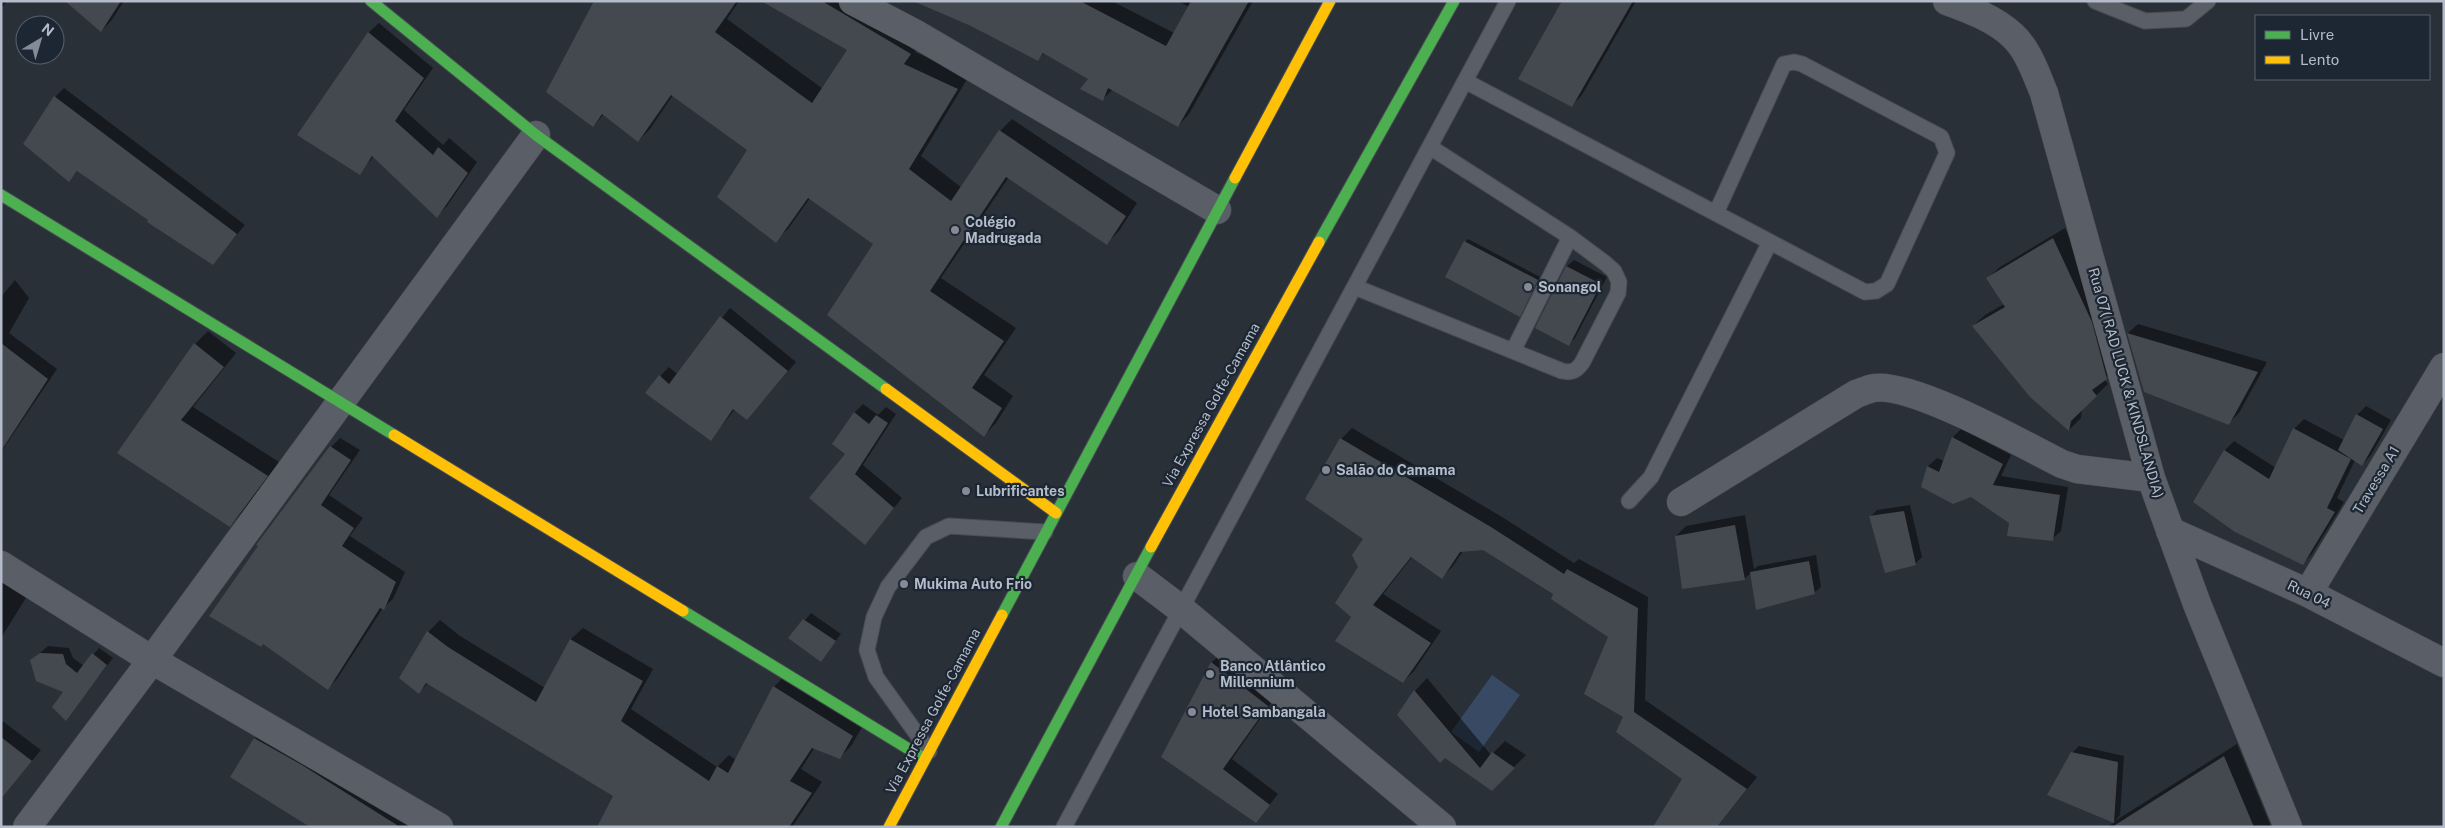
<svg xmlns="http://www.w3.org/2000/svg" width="2445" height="828" viewBox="0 0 2445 828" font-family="'Public Sans',sans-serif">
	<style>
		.water { fill: #384963 }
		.shadow { fill: #0007 }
		.building { fill: #444950 }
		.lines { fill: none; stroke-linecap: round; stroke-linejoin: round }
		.lane-casing { stroke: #484c53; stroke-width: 17 }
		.street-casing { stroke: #484c53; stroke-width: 29 }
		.fast-casing { stroke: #484c53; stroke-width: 13 }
		.slow-casing { stroke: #484c53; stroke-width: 13 }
		.lane { stroke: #5a5e66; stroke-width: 15 }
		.street { stroke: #5a5e66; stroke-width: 28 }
		.fast { stroke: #4caf50; stroke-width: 11 }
		.slow { stroke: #ffc107; stroke-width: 11 }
		.poi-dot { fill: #848b96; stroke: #1d2633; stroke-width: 2 }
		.labels { text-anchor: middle; stroke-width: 4.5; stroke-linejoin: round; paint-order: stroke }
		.poi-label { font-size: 14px; font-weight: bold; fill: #b4bcc9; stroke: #1d2633; text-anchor: start }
		.street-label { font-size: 14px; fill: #b4bcc9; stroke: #1d2633 }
	</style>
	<rect width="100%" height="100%" fill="#2a3038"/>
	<path class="water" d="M 1492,675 L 1520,695 L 1479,752 L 1451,732 Z"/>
	<path class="shadow" d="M 1,1 L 7,1 L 1,9 Z
		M 67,1 L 124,1 L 111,21 L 101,31 Z
		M 595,1 L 739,1 L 727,19 L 823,89 L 849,50 L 764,1 L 855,1 L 923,42 L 915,52 L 969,76 L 921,156 L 962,188 L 1000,131 L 1012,119 L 1137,203 L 1119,231 L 1107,243 L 1009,177 L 941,278 L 1016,328 L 984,375 L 1013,396 L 996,423 L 984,435 L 875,244 L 810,198 L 788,229 L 775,241 L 749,150 L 673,95 L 650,129 L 638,141 L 604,114 L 593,126 Z
		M 952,1 L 1112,1 L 1174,33 L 1189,7 L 1178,1 L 1253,1 L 1189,114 L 1178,126 L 1113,89 L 1103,99 L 1090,78 L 1045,52 L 1038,60 Z
		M 1564,1 L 1636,1 L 1582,95 L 1572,105 Z
		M 379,23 L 433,68 L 404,110 L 443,145 L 449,138 L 477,162 L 447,206 L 437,216 L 374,156 L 359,173 L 299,134 L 369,32 Z
		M 64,88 L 245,225 L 213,263 L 79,170 L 69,180 L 25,144 L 55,97 Z
		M 2065,228 L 2102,310 L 2118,366 L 2104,379 L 2108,384 L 2082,409 L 2081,418 L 2069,430 L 1973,326 L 1985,315 L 2004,304 L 1988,278 L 2000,267 Z
		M 1468,239 L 1540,277 L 1519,315 L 1465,242 Z
		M 1574,260 L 1607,277 L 1575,338 L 1569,344 L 1537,327 L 1567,266 Z
		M 15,280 L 29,298 L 9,333 L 57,369 L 1,452 L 1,297 Z
		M 730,308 L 796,362 L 756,409 L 735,409 L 711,439 L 660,376 L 669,367 L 677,374 Z
		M 2138,324 L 2267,362 L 2239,413 L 2229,423 L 2145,391 L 2128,333 Z
		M 208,331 L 236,353 L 193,407 L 279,462 L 242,513 L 230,526 L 119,453 L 195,344 Z
		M 863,404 L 878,415 L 886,407 L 896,414 L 863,465 L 902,498 L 865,544 L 847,453 L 854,413 Z
		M 2366,406 L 2391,420 L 2371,455 L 2362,465 L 2355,460 L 2337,498 L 2344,502 L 2312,554 L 2302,564 L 2225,450 L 2234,441 L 2276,468 L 2294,429 L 2304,419 L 2344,440 L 2357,415 Z
		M 1352,428 L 1502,517 L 1574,563 L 1579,559 L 1648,597 L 1645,700 L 1757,777 L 1718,826 L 1720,827 L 1658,827 L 1684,779 L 1624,717 L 1610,636 L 1555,594 L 1483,549 L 1463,551 L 1453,566 L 1442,577 L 1412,557 L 1383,594 L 1441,631 L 1414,671 L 1403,682 L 1353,617 L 1365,539 L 1341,439 Z
		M 1961,429 L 2011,455 L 2001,476 L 2068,487 L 2061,531 L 2052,539 L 2011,523 L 1971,495 L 1923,486 L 1928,466 L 1937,458 L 1944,461 L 1953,437 Z
		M 340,438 L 360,450 L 329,495 L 363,518 L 350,536 L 405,572 L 393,599 L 383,608 L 337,679 L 328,688 L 264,643 L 331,447 Z
		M 1910,505 L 1922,557 L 1915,564 L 1871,516 L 1877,510 Z
		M 1745,515 L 1754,569 L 1758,566 L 1816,555 L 1821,587 L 1814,593 L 1751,573 L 1744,579 L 1676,536 L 1686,526 Z
		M 1,581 L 27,596 L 1,638 Z
		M 811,613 L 841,634 L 821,660 L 790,638 Z
		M 440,620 L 460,636 L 545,688 L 571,639 L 583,628 L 653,669 L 631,709 L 717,767 L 729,755 L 736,760 L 774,687 L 785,675 L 864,724 L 851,746 L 840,757 L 815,747 L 801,769 L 822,782 L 792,827 L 598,827 L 615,796 L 428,683 L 419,692 L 400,678 L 428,632 Z
		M 48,646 L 69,648 L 73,658 L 84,666 L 99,648 L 113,658 L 66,719 L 65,691 L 31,661 Z
		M 1222,653 L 1276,696 L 1232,759 L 1278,794 L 1256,822 L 1162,757 L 1212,662 Z
		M 1427,678 L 1491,755 L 1505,741 L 1526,755 L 1492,789 L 1398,715 L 1415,691 Z
		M 1,720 L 41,750 L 1,799 Z
		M 265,728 L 412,827 L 313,827 L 232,777 L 255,738 Z
		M 2237,744 L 2271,827 L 2107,827 L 2115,822 L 2049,794 L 2072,753 L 2079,746 L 2124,756 L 2120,815 L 2115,821 Z"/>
	<path class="building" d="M 65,1 L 121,1 L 101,32 Z
		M 594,1 L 737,1 L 715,32 L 812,103 L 847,50 L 761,1 L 822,1 L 911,54 L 904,64 L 958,89 L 909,169 L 951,201 L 999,130 L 1126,216 L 1107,245 L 1006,177 L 930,291 L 1004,341 L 972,388 L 1002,408 L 984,437 L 827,315 L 873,244 L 808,198 L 776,243 L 717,197 L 747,150 L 671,95 L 638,142 L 602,114 L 593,127 L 546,92 Z
		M 913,1 L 1080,1 L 1166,46 L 1191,1 L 1249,1 L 1178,127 L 1108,88 L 1103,101 L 1080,89 L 1088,79 L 1043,53 L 1038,61 L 971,26 Z
		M 1562,1 L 1633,1 L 1572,107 L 1518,79 Z
		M 368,32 L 424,78 L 395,121 L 433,155 L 438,147 L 468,173 L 437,218 L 372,156 L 360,175 L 297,135 Z
		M 54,96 L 237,234 L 213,265 L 147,222 L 148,220 L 77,171 L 69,182 L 23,144 Z
		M 2053,238 L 2092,322 L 2107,379 L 2092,390 L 2097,396 L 2071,421 L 2069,431 L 2030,397 L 1972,326 L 2005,307 L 1986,278 Z
		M 1464,241 L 1538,280 L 1520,317 L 1445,277 Z
		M 1566,266 L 1601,284 L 1569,346 L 1535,328 Z
		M 720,316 L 788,371 L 747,420 L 733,409 L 711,441 L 645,393 L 659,375 L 669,384 Z
		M 2127,333 L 2258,372 L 2229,425 L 2144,392 Z
		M 1,343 L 48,379 L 1,451 Z
		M 194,343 L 224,367 L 181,420 L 268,476 L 230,527 L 117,453 Z
		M 854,412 L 869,424 L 876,415 L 888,423 L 855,474 L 894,508 L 865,545 L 809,498 L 845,454 L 832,444 Z
		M 2356,414 L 2383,429 L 2362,466 L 2338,450 Z
		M 2293,428 L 2351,459 L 2327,508 L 2335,512 L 2303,565 L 2235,532 L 2193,502 L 2224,450 L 2269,479 Z
		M 1952,437 L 2003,464 L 1993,485 L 2060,495 L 2053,541 L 2007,536 L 2009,523 L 1971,497 L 1953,504 L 1921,487 L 1927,466 L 1939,472 Z
		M 1340,438 L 1491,527 L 1564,574 L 1567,569 L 1638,608 L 1634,712 L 1747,789 L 1717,827 L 1653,827 L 1682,779 L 1616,732 L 1623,717 L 1584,694 L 1608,637 L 1551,599 L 1553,594 L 1483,550 L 1460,552 L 1442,579 L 1411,557 L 1373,605 L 1431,643 L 1403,683 L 1335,641 L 1351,617 L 1335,603 L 1358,567 L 1352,555 L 1363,539 L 1305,499 Z
		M 330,446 L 351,460 L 321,505 L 354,528 L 342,546 L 396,582 L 384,610 L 380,608 L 328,690 L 263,644 L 261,647 L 209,616 L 258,546 L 256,545 Z
		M 1904,511 L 1916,565 L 1885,573 L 1869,516 Z
		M 1735,525 L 1745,580 L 1682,589 L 1675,536 Z
		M 1809,561 L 1815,594 L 1756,610 L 1750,572 Z
		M 803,619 L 836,641 L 821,662 L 788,638 Z
		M 427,631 L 448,647 L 536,702 L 570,639 L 643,681 L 621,721 L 709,781 L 717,766 L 728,773 L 773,686 L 853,736 L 840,759 L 812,748 L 790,781 L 812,793 L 789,827 L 597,827 L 613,796 L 426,683 L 419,694 L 399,678 Z
		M 40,653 L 63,654 L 66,664 L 77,673 L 92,653 L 107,665 L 66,721 L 52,707 L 63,692 L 36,681 L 30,660 Z
		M 1211,662 L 1268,706 L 1223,769 L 1270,805 L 1256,823 L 1161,757 Z
		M 1414,690 L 1480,768 L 1492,752 L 1515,768 L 1492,791 L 1445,758 L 1440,763 L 1397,715 Z
		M 1,737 L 32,761 L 1,799 Z
		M 254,738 L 302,765 L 400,827 L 310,827 L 230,777 Z
		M 2071,752 L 2118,762 L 2114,823 L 2047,795 Z
		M 2224,756 L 2254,827 L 2112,827 Z"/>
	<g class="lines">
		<defs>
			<path id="lane" d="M 2095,1 L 2145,21 L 2186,19 L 2208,1
				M 1465,81 L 1865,292 L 1876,291 L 1887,284 L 1947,153 L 1941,137 L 1802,64 L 1794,62 L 1784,64 L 1716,213
				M 1355,287 L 1562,371 C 1572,373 1576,371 1582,363 L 1618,293 L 1619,282 L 1614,271 L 1605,263 L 1570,237 L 1430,147
				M 1513,351 L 1570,237
				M 1629,501 L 1651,477 L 1770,242
				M 929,751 L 876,677 L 867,650 L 874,617 L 888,587 L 926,537 L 949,526 L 1045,532
				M 1064,827 L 1508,1"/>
			<path id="street" d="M 853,1 L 916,34 L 1217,210
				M 1947,1 C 1969,9 1995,19 2012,35 C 2028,49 2036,74 2044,93 L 2151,478 L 2197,604 L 2288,827
				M 1681,502 L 1856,394 C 1862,392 1868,389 1874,388 C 1913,382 2024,445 2062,464 L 2077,469 L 2151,478
				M 2170,531 L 2308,593 L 2444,663
				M 1,565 L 152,660 L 439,827
				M 1137,576 L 1182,610 L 1442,827
				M 2308,593 L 2444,367
				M 27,827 L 152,660 L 536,135"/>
			<path id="fast" d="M 371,1 L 536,135 L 886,389
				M 1,195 L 394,435
				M 1319,242 L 1454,1
				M 683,611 L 925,759
				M 1002,615 L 1235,178
				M 1001,827 L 1151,547"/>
			<path id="slow" d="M 1235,178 L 1330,1
				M 886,389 L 1056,513
				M 394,435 L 683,611
				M 1151,547 L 1319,242
				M 889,827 L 1002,615"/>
		</defs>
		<use href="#lane" class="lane-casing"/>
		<use href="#street" class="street-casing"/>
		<use href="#fast" class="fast-casing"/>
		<use href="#slow" class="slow-casing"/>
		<use href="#lane" class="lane"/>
		<use href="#street" class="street"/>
		<use href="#fast" class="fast"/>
		<use href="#slow" class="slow"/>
	</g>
	<g class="poi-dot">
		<circle cx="955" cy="230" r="5"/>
		<circle cx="1528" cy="287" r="5"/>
		<circle cx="1326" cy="470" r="5"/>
		<circle cx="966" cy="491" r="5"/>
		<circle cx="904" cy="584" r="5"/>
		<circle cx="1210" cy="674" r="5"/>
		<circle cx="1192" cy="712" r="5"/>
	</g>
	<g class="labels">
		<g class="poi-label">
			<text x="965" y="227">Colégio<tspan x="965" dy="16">Madrugada</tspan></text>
			<text x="1538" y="292">Sonangol</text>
			<text x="1336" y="475">Salão do Camama</text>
			<text x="976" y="496">Lubrificantes</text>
			<text x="914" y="589">Mukima Auto Frio</text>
			<text x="1220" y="671">Banco Atlântico<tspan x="1220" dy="16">Millennium</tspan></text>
			<text x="1202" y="717">Hotel Sambangala</text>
		</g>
		<g class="street-label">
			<text transform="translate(2126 383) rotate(74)" y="5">Rua 07( RAD LUCK &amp; KINDSLANDIA)</text>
			<text transform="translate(1211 405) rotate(-61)" y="5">Via Expressa Golfe-Camama</text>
			<text transform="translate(2376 480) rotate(-59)" y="5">Travessa A1</text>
			<text transform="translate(2309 594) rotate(26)" y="5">Rua 04</text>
			<text transform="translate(933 711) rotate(-62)" y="5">Via Expressa Golfe-Camama</text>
		</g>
	</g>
	<rect width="2445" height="828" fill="none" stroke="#b4bcc9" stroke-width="5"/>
	<rect x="2255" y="15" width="175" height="65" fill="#1d2633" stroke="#59626f"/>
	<rect x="2265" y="31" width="25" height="8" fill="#4caf50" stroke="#59626f"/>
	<text x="2300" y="40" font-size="15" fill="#b4bcc9">Livre</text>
	<rect x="2265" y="56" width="25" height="8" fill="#ffc107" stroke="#59626f"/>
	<text x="2300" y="65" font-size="15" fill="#b4bcc9">Lento</text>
	<g transform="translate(40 40) rotate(38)"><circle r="24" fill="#1d2633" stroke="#59626f"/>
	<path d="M0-4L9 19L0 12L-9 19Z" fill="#848b96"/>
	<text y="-8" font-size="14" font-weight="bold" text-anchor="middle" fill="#b4bcc9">N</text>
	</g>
</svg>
